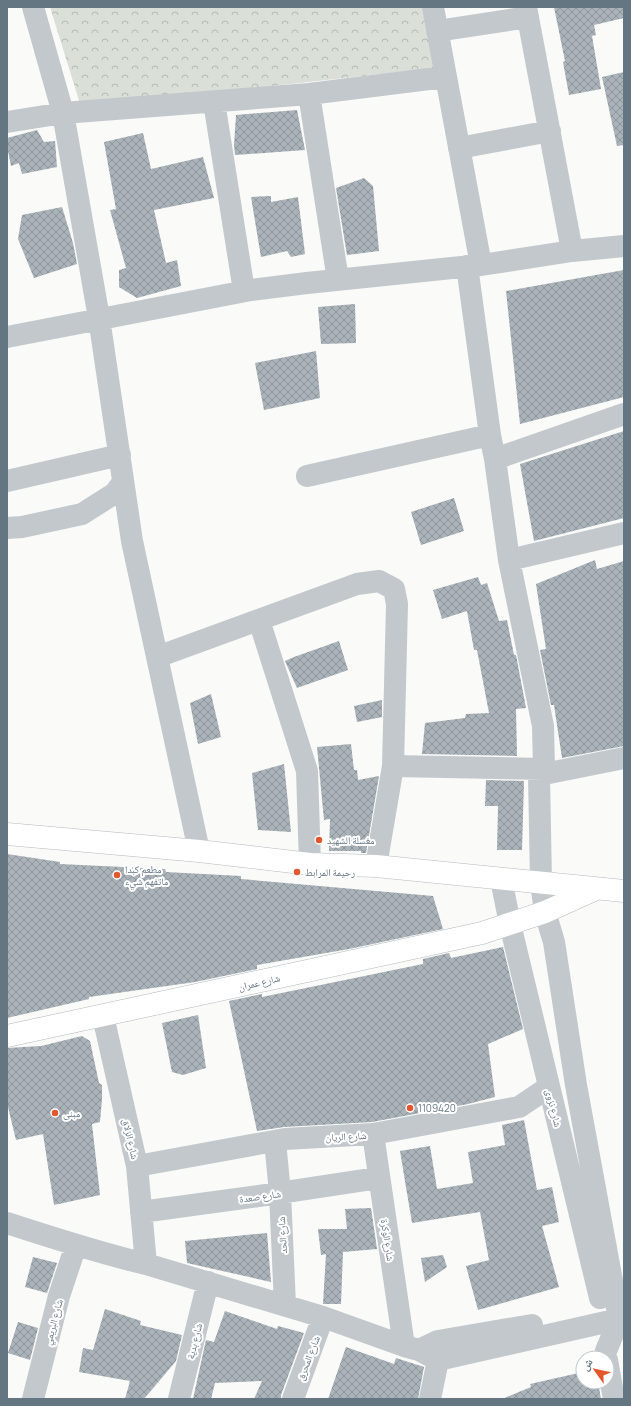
<svg xmlns="http://www.w3.org/2000/svg" width="631" height="1406" viewBox="0 0 631 1406" font-family="Manrope,'Noto Naskh Arabic',sans-serif">
	<style>
		.forest { fill: url(#forest-crowns) }
		.building { fill: url(#building-cross-hatch) }
		.lines { fill: none; stroke-linecap: round; stroke-linejoin: round }
		.secondary-casing { stroke: #b3babf; stroke-width: 23 }
		.street { stroke: #c3c8cc; stroke-width: 22 }
		.secondary { stroke: #fff; stroke-width: 22 }
		.poi-dot { fill: #e4572e; stroke: #fff; stroke-width: 1.5 }
		.labels { text-anchor: middle; stroke-width: 4; stroke-linejoin: round; paint-order: stroke }
		.poi-label { font-size: 10px; fill: #657683; stroke: #fff; text-anchor: start }
		.street-label { font-size: 10px; fill: #657683; stroke: #fff }
	</style>
	<defs>
		<pattern id="forest-crowns" width="20" height="18" patternUnits="userSpaceOnUse"><rect width="20" height="18" fill="#dadfd7"/><path d="M2 6a3 3 0 1 1 6 0M12 15a3 3 0 1 1 6 0" fill="none" stroke="#b4b9b4"/></pattern>
		<pattern id="building-cross-hatch" width="8" height="8" patternUnits="userSpaceOnUse"><rect width="8" height="8" fill="#aab3b9"/><path d="M0 0l8 8M0 8l8-8" fill="none" stroke="#8e969c"/></pattern>
	</defs>
	<rect width="100%" height="100%" fill="#fafaf8"/>
	<path class="forest" d="M 50,7 L 423,7 L 435,68 L 81,107 Z"/>
	<path class="building" d="M 554,7 L 624,7 L 624,18 L 594,25 L 596,35 L 592,36 L 601,89 L 569,95 L 563,62 L 565,61 Z
		M 624,72 L 624,145 L 617,146 L 602,77 Z
		M 297,110 L 305,150 L 235,155 L 234,145 L 236,115 Z
		M 37,130 L 44,142 L 55,141 L 57,167 L 22,174 L 19,163 L 11,166 L 7,146 L 7,138 Z
		M 143,133 L 151,169 L 203,157 L 214,198 L 154,210 L 166,263 L 177,260 L 181,286 L 137,298 L 119,287 L 119,270 L 126,268 L 110,210 L 116,209 L 104,142 Z
		M 364,178 L 373,186 L 379,251 L 347,255 L 336,188 Z
		M 271,196 L 271,202 L 298,197 L 305,254 L 291,257 L 287,251 L 261,257 L 251,197 Z
		M 62,207 L 73,243 L 77,264 L 34,278 L 18,239 L 22,215 Z
		M 624,270 L 624,397 L 520,424 L 506,291 Z
		M 355,304 L 356,343 L 321,344 L 318,307 Z
		M 316,351 L 320,398 L 264,410 L 255,363 Z
		M 624,431 L 624,518 L 534,541 L 520,464 Z
		M 454,498 L 464,531 L 421,545 L 411,512 Z
		M 595,560 L 597,569 L 624,561 L 624,746 L 562,758 L 554,705 L 551,705 L 540,650 L 546,649 L 536,584 Z
		M 478,577 L 481,585 L 487,583 L 499,621 L 507,620 L 514,655 L 516,655 L 526,708 L 516,709 L 517,756 L 422,754 L 425,723 L 465,718 L 466,714 L 489,713 L 477,650 L 474,650 L 467,611 L 442,619 L 433,590 Z
		M 339,641 L 348,670 L 297,688 L 285,661 L 294,657 Z
		M 211,694 L 221,737 L 198,744 L 190,703 Z
		M 382,700 L 382,717 L 357,722 L 354,706 Z
		M 351,744 L 354,770 L 357,770 L 358,780 L 379,776 L 366,853 L 361,853 L 361,851 L 329,851 L 330,819 L 324,820 L 317,747 Z
		M 284,764 L 291,832 L 258,830 L 252,773 Z
		M 486,780 L 524,781 L 522,850 L 497,850 L 498,806 L 485,806 Z
		M 7,854 L 60,862 L 60,864 L 165,869 L 166,872 L 241,876 L 241,879 L 433,896 L 443,929 L 349,949 L 257,965 L 257,969 L 195,982 L 89,997 L 89,999 L 7,1018 Z
		M 503,947 L 523,1029 L 488,1044 L 495,1097 L 468,1104 L 372,1122 L 284,1127 L 257,1131 L 229,1001 L 262,994 L 262,997 L 423,964 L 423,959 L 449,953 L 451,958 Z
		M 198,1015 L 206,1068 L 183,1075 L 172,1072 L 162,1023 Z
		M 82,1036 L 90,1041 L 99,1083 L 102,1085 L 102,1099 L 100,1122 L 92,1124 L 100,1195 L 54,1205 L 43,1134 L 16,1140 L 7,1103 L 7,1048 L 41,1046 Z
		M 524,1120 L 537,1190 L 552,1187 L 559,1222 L 542,1226 L 559,1287 L 478,1310 L 466,1266 L 489,1260 L 480,1212 L 412,1223 L 400,1151 L 430,1146 L 437,1189 L 473,1183 L 468,1152 L 505,1145 L 502,1125 Z
		M 371,1208 L 377,1249 L 343,1252 L 341,1304 L 323,1304 L 326,1254 L 321,1255 L 318,1229 L 347,1229 L 345,1209 Z
		M 267,1233 L 271,1282 L 187,1263 L 185,1241 Z
		M 443,1255 L 447,1267 L 425,1282 L 421,1258 Z
		M 33,1257 L 57,1263 L 47,1293 L 25,1287 Z
		M 105,1309 L 141,1321 L 140,1325 L 182,1335 L 176,1361 L 144,1399 L 125,1399 L 130,1381 L 79,1372 L 83,1348 L 93,1350 Z
		M 225,1311 L 277,1329 L 278,1326 L 304,1333 L 281,1395 L 281,1399 L 254,1399 L 262,1381 L 215,1383 L 211,1399 L 193,1399 L 206,1340 L 214,1342 Z
		M 18,1322 L 38,1328 L 30,1360 L 8,1353 Z
		M 346,1347 L 394,1364 L 396,1358 L 424,1367 L 418,1399 L 328,1399 Z
		M 583,1372 L 583,1382 L 598,1382 L 601,1399 L 502,1399 L 531,1387 L 530,1384 Z"/>
	<g class="lines">
		<defs>
			<path id="secondary" d="M 7,834 L 199,851 L 310,864 L 376,866 L 624,891
				M 7,1036 L 482,933 L 545,912 L 596,889"/>
		</defs>
		<use href="#secondary" class="secondary-casing"/>
		<path class="street" d="M 33,7 L 63,113 L 99,318 L 132,541 L 199,851
			M 433,7 L 481,265
			M 526,7 L 572,251
			M 437,31 L 528,17
			M 309,94 L 338,280
			M 214,102 L 244,291
			M 7,122 L 63,113 L 309,94 L 445,77
			M 459,148 L 550,131
			M 467,266 L 490,435 L 495,459 L 509,560 L 543,726 L 544,769 L 539,775 L 541,883 L 545,912 L 554,942 L 576,1085 L 619,1319
			M 7,337 L 251,290 L 307,283 L 481,265 L 572,251 L 624,246
			M 495,459 L 624,414
			M 307,476 L 490,435
			M 7,481 L 120,455
			M 7,528 L 22,527 L 82,514 L 115,493 L 123,482
			M 509,560 L 624,533
			M 259,620 L 307,771 L 310,864
			M 157,657 L 357,584 L 379,581 L 394,589 L 397,604 L 393,766 L 376,866
			M 393,766 L 544,769
			M 539,775 L 624,758
			M 501,879 L 510,924 L 600,1298
			M 103,1016 L 137,1166 L 146,1264
			M 373,1134 L 404,1346
			M 275,1141 L 280,1193 L 285,1305
			M 137,1166 L 285,1139 L 373,1134 L 519,1107 L 549,1087
			M 141,1212 L 266,1195 L 378,1178
			M 7,1223 C 53,1238 99,1253 146,1264 L 323,1317 L 404,1346 L 419,1350 L 438,1360 L 619,1319 L 624,1317
			M 419,1350 L 438,1341 L 532,1325
			M 606,1351 L 619,1319
			M 607,1360 L 614,1399
			M 33,1399 L 59,1296 L 76,1245
			M 179,1399 L 208,1282
			M 293,1399 L 323,1317
			M 430,1399 L 438,1360 L 438,1345"/>
		<use href="#secondary" class="secondary"/>
	</g>
	<g class="poi-dot">
		<circle cx="319" cy="840" r="4"/>
		<circle cx="297" cy="872" r="4"/>
		<circle cx="117" cy="875" r="4"/>
		<circle cx="410" cy="1108" r="4"/>
		<circle cx="55" cy="1113" r="4"/>
	</g>
	<g class="labels">
		<g class="poi-label">
			<text x="327" y="844">مغسلة الشهيد</text>
			<text x="125" y="873">مطعم كبدا<tspan x="125" dy="12">ماتفهم شيء</tspan></text>
			<text x="305" y="876">رحيمة المرابط</text>
			<text x="418" y="1112">1109420</text>
			<text x="63" y="1117">مبنى</text>
		</g>
		<g class="street-label">
			<text transform="translate(259 982) rotate(-13)" y="4">شارع عمران</text>
			<text transform="translate(554 1108) rotate(76)" y="4">شارع نزوى</text>
			<text transform="translate(346 1136) rotate(-3)" y="4">شارع الريان</text>
			<text transform="translate(131 1139) rotate(77)" y="4">شارع الزلاق</text>
			<text transform="translate(260 1196) rotate(-8)" y="4">شارع صعدة</text>
			<text transform="translate(282 1235) rotate(-93)" y="4">شارع الحد</text>
			<text transform="translate(388 1240) rotate(81)" y="4">شارع الوكرة</text>
			<text transform="translate(53 1322) rotate(-75)" y="4">شارع البريمي</text>
			<text transform="translate(194 1341) rotate(-76)" y="4">شارع بدية</text>
			<text transform="translate(308 1358) rotate(-69)" y="4">شارع المحرق</text>
		</g>
	</g>
	<rect width="631" height="1406" fill="none" stroke="#657683" stroke-width="16"/>
	<g transform="translate(595 1370) rotate(303)"><circle r="19" fill="#ffffff" stroke="#c1c8cd"/>
	<path d="M0-3L7 15L0 10L-7 15Z" fill="#e4572e"/>
	<text y="-6" font-size="11" font-weight="bold" text-anchor="middle" fill="#657683">ش</text>
	</g>
</svg>
